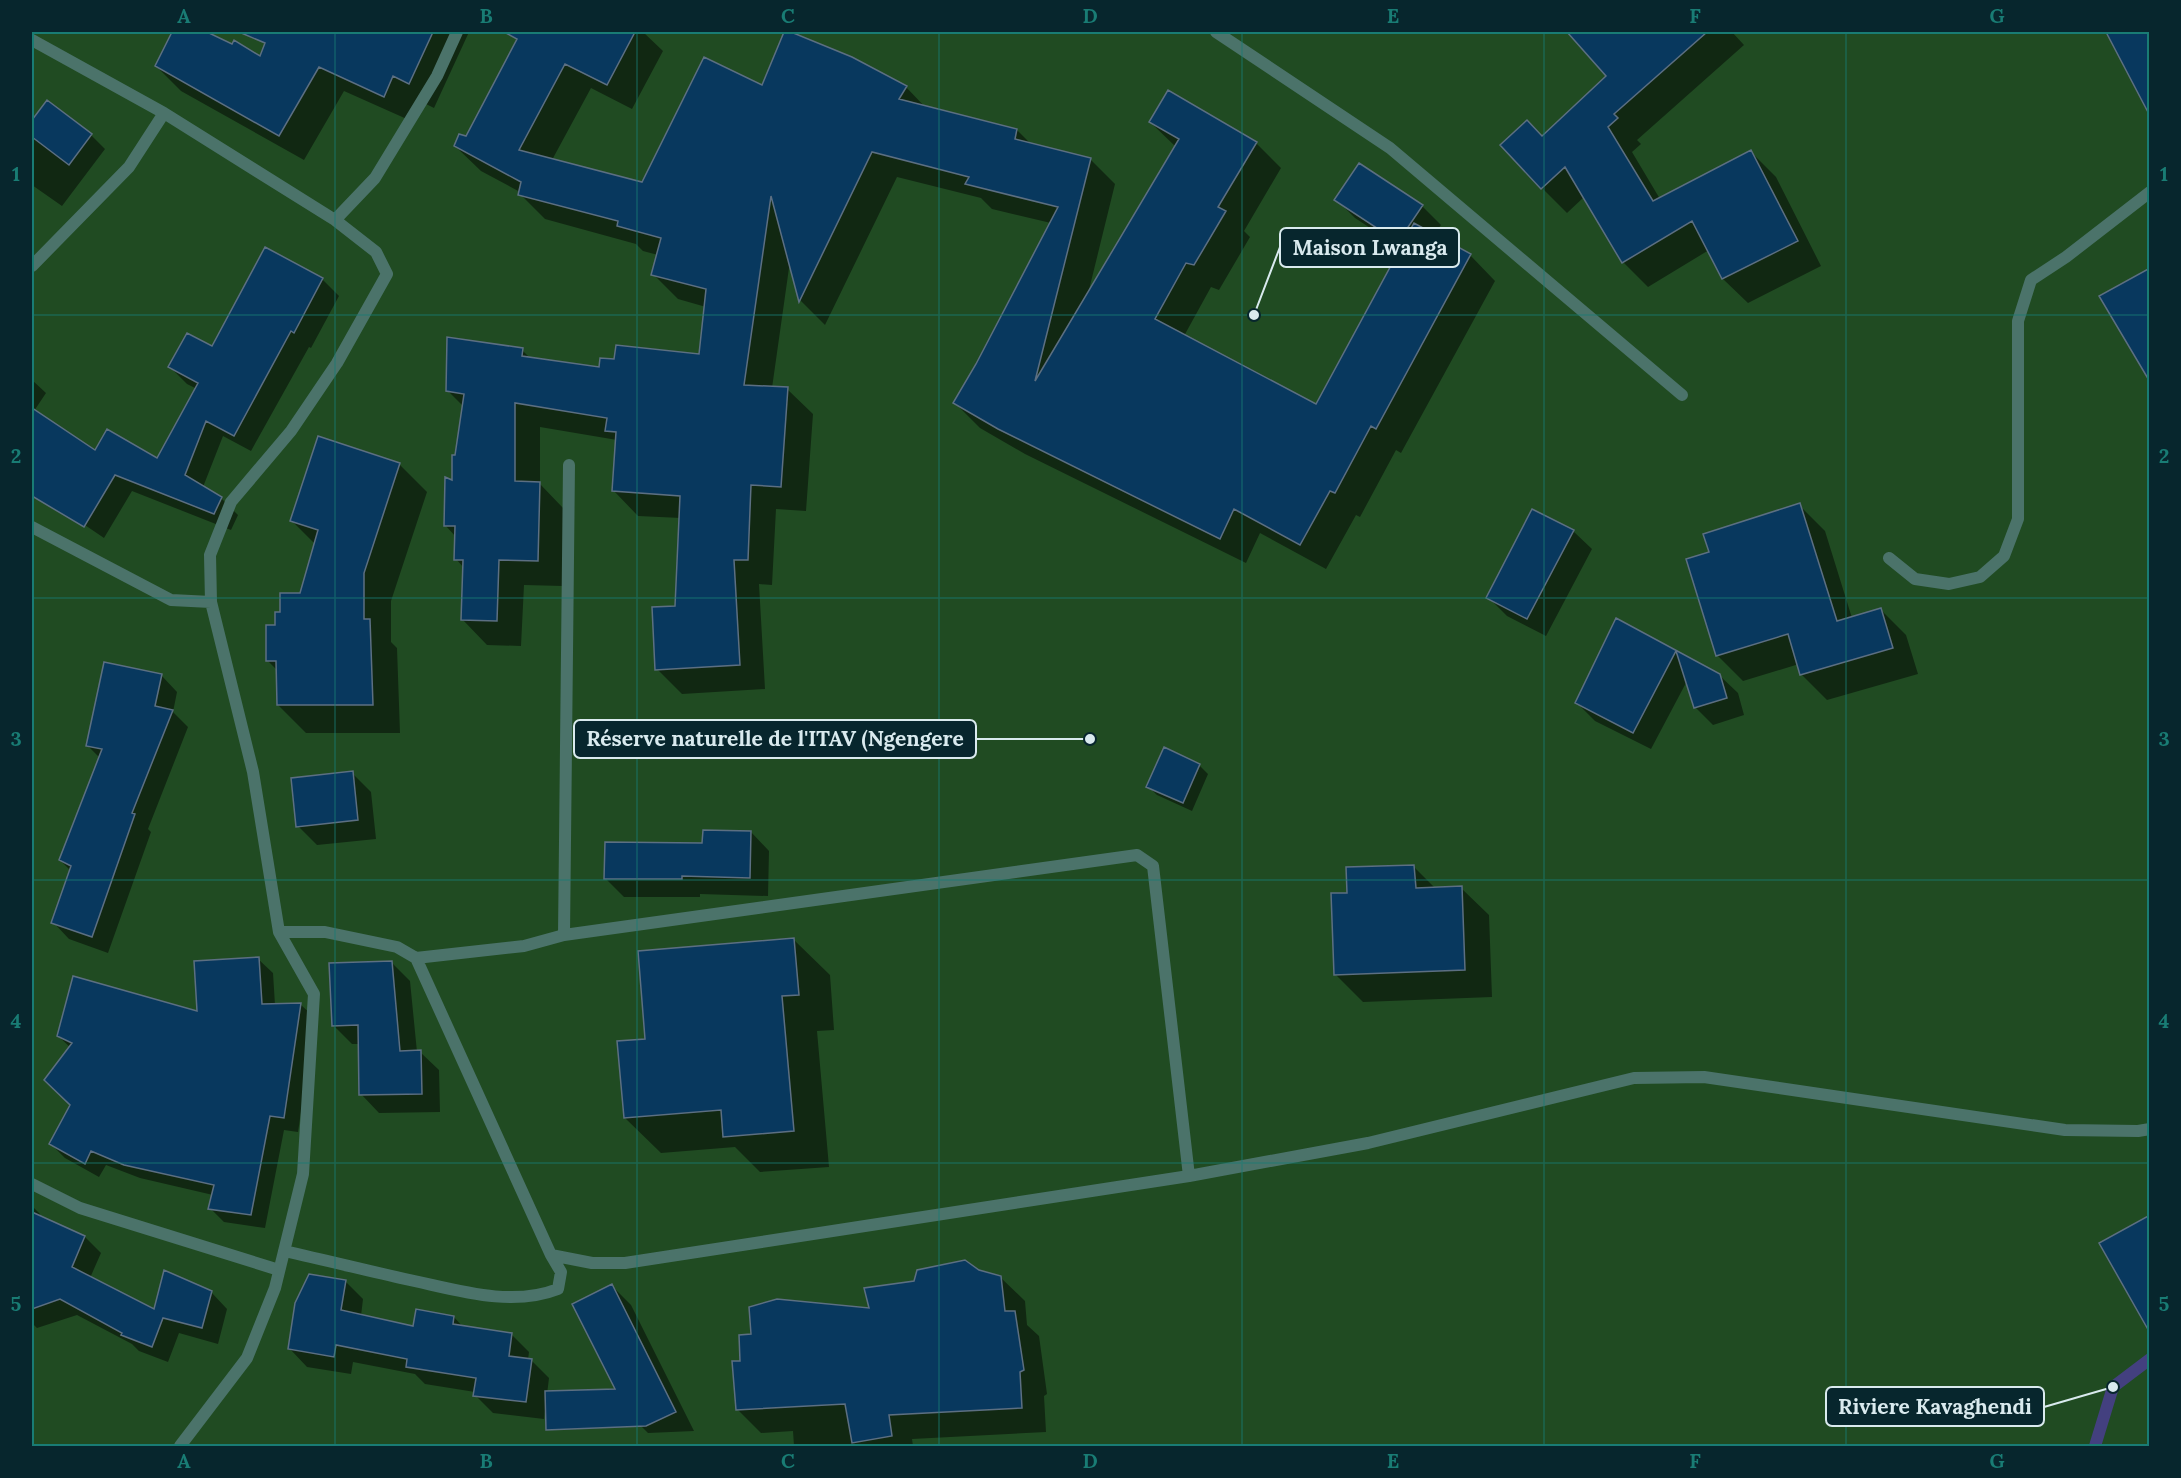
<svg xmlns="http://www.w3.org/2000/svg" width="2181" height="1478" viewBox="0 0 2181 1478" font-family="Lora,serif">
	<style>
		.green { fill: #204b22 }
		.shadow { fill: #0007 }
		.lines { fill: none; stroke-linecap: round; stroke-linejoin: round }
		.stream { stroke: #43407f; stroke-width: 12 }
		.building { fill: #08385e; stroke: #5c6f82; stroke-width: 1.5 }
		.street { stroke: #4b736a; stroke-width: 12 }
		.grid { fill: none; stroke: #197c74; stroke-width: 1.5; stroke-opacity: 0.55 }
		.leader { fill: none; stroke: #d9eaee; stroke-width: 2 }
		.callout-dot { fill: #d9eaee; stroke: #07262d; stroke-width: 2 }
		.callout { fill: #07262d; stroke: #d9eaee; stroke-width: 2 }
		.callout-label { font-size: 21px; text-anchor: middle; font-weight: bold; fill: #d9eaee }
		.neatline { fill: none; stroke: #197c74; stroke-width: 2 }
		.grid-label { font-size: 20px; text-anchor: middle; font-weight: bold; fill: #197c74 }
	</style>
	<rect width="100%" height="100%" fill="#07262d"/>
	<path class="green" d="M 32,32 L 2149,32 L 2149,1446 L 32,1446 Z"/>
	<path class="shadow" d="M 174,32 L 204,32 L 260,58 L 272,32 L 469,32 L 434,108 L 418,100 L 409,120 L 344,91 L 304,160 L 181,91 L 156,66 Z
		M 523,32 L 643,32 L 663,51 L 632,109 L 591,88 L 552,160 L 643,184 L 762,87 L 786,32 L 852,58 L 906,87 L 926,108 L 1017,130 L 1031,144 L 1090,159 L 1115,184 L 1088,294 L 1176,147 L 1150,122 L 1168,92 L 1256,143 L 1281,168 L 1244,231 L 1250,237 L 1219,290 L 1211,287 L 1184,336 L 1317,406 L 1402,249 L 1355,218 L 1336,199 L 1422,206 L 1441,225 L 1433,235 L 1470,255 L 1495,281 L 1401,453 L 1396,450 L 1360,517 L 1356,515 L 1326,569 L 1260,533 L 1246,563 L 1025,454 L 980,428 L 955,403 L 978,365 L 1051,223 L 992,209 L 981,198 L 897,177 L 825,325 L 801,301 L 790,261 L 772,388 L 787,389 L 813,414 L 806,511 L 776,509 L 772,585 L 759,584 L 765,689 L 682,694 L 657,669 L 676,607 L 681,518 L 638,516 L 613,490 L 617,440 L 540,427 L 540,484 L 564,509 L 563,586 L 524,585 L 521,646 L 487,645 L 462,619 L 464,568 L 456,559 L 456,537 L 445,525 L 454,482 L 464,407 L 447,390 L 522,350 L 531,359 L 600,369 L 615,361 L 700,356 L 706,307 L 678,299 L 653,274 L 658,255 L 643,251 L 636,244 L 545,219 L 520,194 L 520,192 L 481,171 L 455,146 L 466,138 Z
		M 1569,32 L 1732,32 L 1744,45 L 1637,140 L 1641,144 L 1632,152 L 1660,199 L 1751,152 L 1776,177 L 1821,266 L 1748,303 L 1723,279 L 1709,250 L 1648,287 L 1623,262 L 1584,197 L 1567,213 L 1542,188 L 1543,137 L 1609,77 Z
		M 2108,32 L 2150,32 L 2150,104 L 2141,96 Z
		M 47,102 L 91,135 L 105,149 L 62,206 L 32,185 L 32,123 Z
		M 322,279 L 339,296 L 311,348 L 309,347 L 251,451 L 223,436 L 203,487 L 221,498 L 238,515 L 231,530 L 132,491 L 104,538 L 32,489 L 32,380 L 46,393 L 34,411 L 95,452 L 158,460 L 197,389 L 187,384 L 170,367 L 213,348 Z
		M 399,464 L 427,492 L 391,601 L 391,642 L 397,648 L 400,733 L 306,733 L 278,705 L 278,671 L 268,661 L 282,614 L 301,594 L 316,545 L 292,521 Z
		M 1799,505 L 1825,531 L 1852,618 L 1881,610 L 1906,635 L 1918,674 L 1827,700 L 1802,675 L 1799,664 L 1743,681 L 1718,656 L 1688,560 L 1711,553 Z
		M 1573,531 L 1592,549 L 1546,636 L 1507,616 L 1488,597 Z
		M 1617,620 L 1719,675 L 1738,693 L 1744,715 L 1713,725 L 1695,707 L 1687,681 L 1651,749 L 1595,721 L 1577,703 Z
		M 161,675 L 177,692 L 173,712 L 188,727 L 148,829 L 151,832 L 108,953 L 69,939 L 53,922 L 71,871 L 60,860 L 100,758 L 88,746 Z
		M 1199,765 L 1208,774 L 1192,811 L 1157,795 L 1148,786 Z
		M 352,773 L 371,792 L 376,839 L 317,845 L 298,826 Z
		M 751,832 L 769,851 L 768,896 L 700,894 L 700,897 L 624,897 L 605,878 L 704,844 Z
		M 1414,867 L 1436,889 L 1461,888 L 1489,915 L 1492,997 L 1363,1002 L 1336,975 L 1348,894 Z
		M 794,940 L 830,975 L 834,1030 L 817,1031 L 829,1167 L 760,1172 L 735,1147 L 661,1153 L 625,1118 L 646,1040 Z
		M 258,959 L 273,973 L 275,1005 L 300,1004 L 315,1018 L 298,1132 L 284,1130 L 265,1228 L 224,1222 L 210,1208 L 213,1195 L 140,1178 L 106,1165 L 99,1177 L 65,1158 L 51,1144 L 72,1105 L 71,1048 L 58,1036 L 199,1013 Z
		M 391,962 L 410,981 L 417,1052 L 420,1052 L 439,1070 L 440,1112 L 379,1113 L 361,1094 L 360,1044 L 352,1044 L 333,1025 Z
		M 32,1206 L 40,1214 L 39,1217 L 85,1237 L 101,1253 L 90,1278 L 155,1311 L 211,1292 L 227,1309 L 218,1344 L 179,1333 L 168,1362 L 139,1351 L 132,1344 L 77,1315 L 37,1328 L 32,1323 Z
		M 978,1272 L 1000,1277 L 1025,1301 L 1027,1325 L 1039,1336 L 1047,1394 L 1044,1396 L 1046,1432 L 912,1439 L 913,1446 L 794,1446 L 793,1431 L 761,1433 L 737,1409 L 742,1362 L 871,1310 Z
		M 345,1281 L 363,1299 L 361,1316 L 414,1328 L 454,1317 L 463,1327 L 511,1334 L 529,1352 L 528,1360 L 531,1360 L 549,1378 L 544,1419 L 493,1413 L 475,1395 L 475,1392 L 425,1384 L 415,1374 L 353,1362 L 351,1374 L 307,1367 L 290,1349 Z
		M 612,1286 L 631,1305 L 694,1431 L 648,1433 L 629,1414 Z"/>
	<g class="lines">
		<path class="stream" d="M 2095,1446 L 2113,1387 L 2150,1359"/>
	</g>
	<path class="building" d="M 172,32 L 207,32 L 232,44 L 234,40 L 260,56 L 265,43 L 239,32 L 433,32 L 409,84 L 393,76 L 384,97 L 319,67 L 279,136 L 155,66 Z
		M 504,32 L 635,32 L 607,85 L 565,64 L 519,150 L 642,182 L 704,57 L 762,85 L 784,32 L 791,32 L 852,57 L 907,86 L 899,99 L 1017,129 L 1015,139 L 1091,158 L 1035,381 L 1179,139 L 1149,122 L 1168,90 L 1257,142 L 1218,207 L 1226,211 L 1194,265 L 1186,263 L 1155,319 L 1316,404 L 1414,223 L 1471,254 L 1376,429 L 1371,426 L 1335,493 L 1330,491 L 1300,545 L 1234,509 L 1220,539 L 998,429 L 953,403 L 976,364 L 1058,207 L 965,184 L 969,177 L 872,152 L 799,302 L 771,196 L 744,385 L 788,387 L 781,487 L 751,485 L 748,560 L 734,560 L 740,665 L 655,670 L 652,607 L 675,606 L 680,496 L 612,491 L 616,432 L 605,431 L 607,418 L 515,403 L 515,481 L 540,482 L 538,561 L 499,560 L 497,621 L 461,620 L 463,560 L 454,560 L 455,526 L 444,526 L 445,477 L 452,480 L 452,455 L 455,455 L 464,394 L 446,391 L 447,337 L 523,348 L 522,356 L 599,367 L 600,358 L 614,359 L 616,345 L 699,354 L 706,289 L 651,275 L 661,238 L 617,226 L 618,221 L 518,195 L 521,182 L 454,146 L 459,134 L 466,136 L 517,39 Z
		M 1567,32 L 1707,32 L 1614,114 L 1618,118 L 1608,127 L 1653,201 L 1751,150 L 1798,241 L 1722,279 L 1692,221 L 1622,263 L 1565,167 L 1541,189 L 1500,145 L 1527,120 L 1542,136 L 1606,76 Z
		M 2106,32 L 2150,32 L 2150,116 Z
		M 47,100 L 92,134 L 69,165 L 32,137 L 32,120 Z
		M 1359,163 L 1423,205 L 1398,242 L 1334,200 Z
		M 265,247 L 323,278 L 294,333 L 291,331 L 234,436 L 206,421 L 185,475 L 222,497 L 214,514 L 115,475 L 84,527 L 32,496 L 32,408 L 95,450 L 107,429 L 157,458 L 198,383 L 168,367 L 187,333 L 212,346 Z
		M 2150,268 L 2150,382 L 2099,296 Z
		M 318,436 L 400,463 L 364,573 L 364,619 L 370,619 L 373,705 L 277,705 L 276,661 L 266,661 L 266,625 L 275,625 L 275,612 L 280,612 L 280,593 L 300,593 L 318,530 L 290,521 Z
		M 1800,503 L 1837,621 L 1881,608 L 1893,648 L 1800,675 L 1788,634 L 1716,656 L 1686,559 L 1709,552 L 1703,534 Z
		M 1532,509 L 1574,530 L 1527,619 L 1486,598 Z
		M 1616,618 L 1720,674 L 1727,698 L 1694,708 L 1676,651 L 1633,733 L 1575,703 Z
		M 104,662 L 162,674 L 155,706 L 173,710 L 132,813 L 135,814 L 92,937 L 51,923 L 71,866 L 59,860 L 102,749 L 86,746 Z
		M 1164,747 L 1200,764 L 1183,803 L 1146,787 Z
		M 353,771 L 358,820 L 296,827 L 291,778 Z
		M 703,830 L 751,831 L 750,878 L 682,876 L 682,879 L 604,879 L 605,842 L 702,843 Z
		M 1414,865 L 1416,888 L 1462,886 L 1465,970 L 1334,975 L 1331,893 L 1347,893 L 1346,867 Z
		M 794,938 L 799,995 L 782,996 L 794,1131 L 723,1137 L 721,1110 L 624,1118 L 617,1041 L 645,1039 L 638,951 Z
		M 259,957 L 262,1004 L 301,1003 L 284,1118 L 270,1116 L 251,1215 L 208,1209 L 214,1185 L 124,1165 L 91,1151 L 85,1164 L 49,1144 L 70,1105 L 44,1080 L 72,1043 L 57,1036 L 73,976 L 197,1011 L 194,961 Z
		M 392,961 L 400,1051 L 421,1050 L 422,1094 L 359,1095 L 358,1025 L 332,1026 L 329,963 Z
		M 32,1212 L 85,1236 L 72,1267 L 154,1309 L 164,1270 L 212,1291 L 202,1328 L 163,1318 L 152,1347 L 121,1335 L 122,1333 L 60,1299 L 32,1309 Z
		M 2150,1215 L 2150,1333 L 2099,1243 Z
		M 965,1260 L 979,1270 L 1001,1276 L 1005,1311 L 1015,1311 L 1024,1370 L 1020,1372 L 1022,1408 L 889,1415 L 892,1436 L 852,1443 L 845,1404 L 736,1410 L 732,1361 L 740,1361 L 739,1335 L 751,1334 L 749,1307 L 777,1299 L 869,1308 L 864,1288 L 914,1281 L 917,1270 Z
		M 309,1274 L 346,1280 L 341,1310 L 413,1326 L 416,1309 L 454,1316 L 453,1324 L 512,1333 L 509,1356 L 532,1359 L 526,1402 L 473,1396 L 476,1378 L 406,1367 L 407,1359 L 336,1345 L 334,1357 L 288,1349 L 295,1303 Z
		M 612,1284 L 676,1412 L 646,1426 L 546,1430 L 545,1391 L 615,1389 L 572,1304 Z"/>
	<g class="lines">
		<path class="street" d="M 1216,32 L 1390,148 L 1682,395
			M 32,40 L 164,113 L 335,220 L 376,252 L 387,274 L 337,363 L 291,431 L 231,502 L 210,555 L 211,602 L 253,772 L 279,932 L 314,994 L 303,1174 L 275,1288 L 247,1358 L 180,1446
			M 335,220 L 375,178 L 437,76 L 457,32
			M 32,266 L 129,167 L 164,113
			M 32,527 L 171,600 L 211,602
			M 1889,558 L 1915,579 L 1949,584 L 1980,577 L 2004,556 L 2018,519 L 2018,321 L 2031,280 L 2066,257 L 2150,192
			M 279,932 L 325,932 L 397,947 L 416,958 L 551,1255 L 592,1263 L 625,1263 L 1189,1176 L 1368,1143 L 1634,1078 L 1704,1077 L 2065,1130 L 2138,1131 L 2150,1129
			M 564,935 L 569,465
			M 416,958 L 524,946 L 564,935 L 1137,855 L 1153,866 L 1189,1176
			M 32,1184 L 80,1208 L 279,1270
			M 284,1251 C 325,1260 365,1270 405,1279 C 454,1289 510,1308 558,1289 L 561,1272 L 551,1255"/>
	</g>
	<path class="grid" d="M 335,32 L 335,1446M 637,32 L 637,1446M 939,32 L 939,1446M 1242,32 L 1242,1446M 1544,32 L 1544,1446M 1846,32 L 1846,1446M 32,315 L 2150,315M 32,598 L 2150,598M 32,880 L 2150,880M 32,1163 L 2150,1163"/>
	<path class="leader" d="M1254 315L1280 247M1090 739L976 739M2113 1387L2044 1407"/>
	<g class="callout-dot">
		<circle cx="1254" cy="315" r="6"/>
		<circle cx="1090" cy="739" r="6"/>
		<circle cx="2113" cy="1387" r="6"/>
	</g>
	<g class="callout">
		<rect x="1280" y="228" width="179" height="39" rx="6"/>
		<rect x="574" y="720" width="402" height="38" rx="6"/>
		<rect x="1826" y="1387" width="218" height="39" rx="6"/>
	</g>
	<g class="callout-label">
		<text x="1370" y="255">Maison Lwanga</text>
		<text x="775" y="746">Réserve naturelle de l'ITAV (Ngengere</text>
		<text x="1935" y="1414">Riviere Kavaghendi</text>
	</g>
	<rect width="2181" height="1478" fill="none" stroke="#07262d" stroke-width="66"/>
	<rect x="33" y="33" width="2115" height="1412" class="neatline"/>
	<g class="grid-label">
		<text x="184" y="23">A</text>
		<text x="486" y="23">B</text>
		<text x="788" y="23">C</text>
		<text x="1090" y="23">D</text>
		<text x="1393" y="23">E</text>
		<text x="1695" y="23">F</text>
		<text x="1997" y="23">G</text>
		<text x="16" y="181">1</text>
		<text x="2164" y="181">1</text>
		<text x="16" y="463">2</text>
		<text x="2164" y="463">2</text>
		<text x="16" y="746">3</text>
		<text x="2164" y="746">3</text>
		<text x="16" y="1028">4</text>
		<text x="2164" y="1028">4</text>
		<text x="16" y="1311">5</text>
		<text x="2164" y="1311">5</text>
		<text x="184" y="1468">A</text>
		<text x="486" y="1468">B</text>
		<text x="788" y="1468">C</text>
		<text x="1090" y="1468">D</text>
		<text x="1393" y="1468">E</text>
		<text x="1695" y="1468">F</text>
		<text x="1997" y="1468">G</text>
	</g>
</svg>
